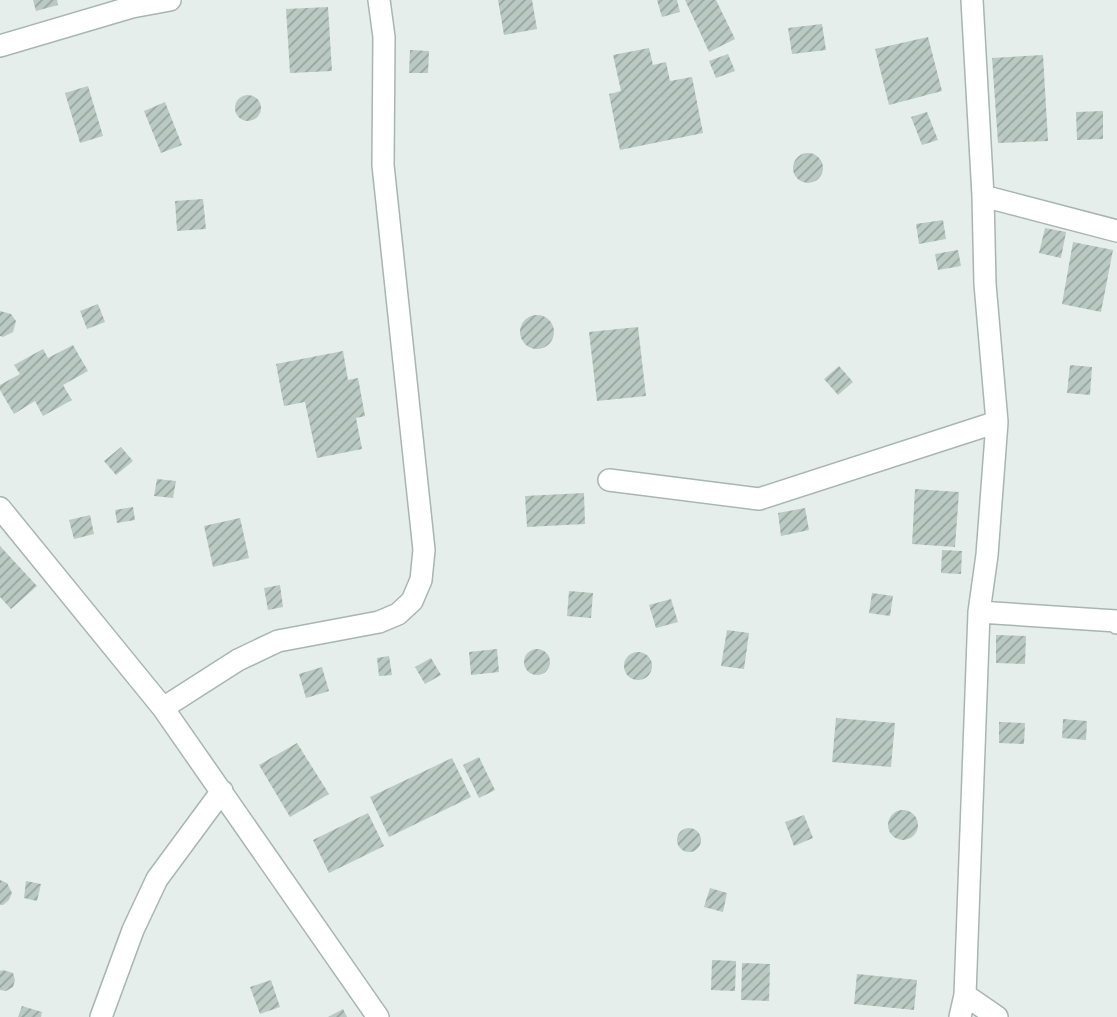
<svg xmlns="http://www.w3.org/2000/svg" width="1117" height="1017" viewBox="0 0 1117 1017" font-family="Rubik,sans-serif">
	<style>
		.building { fill: url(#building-hatch) }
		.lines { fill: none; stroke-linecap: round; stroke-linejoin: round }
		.minor-casing { stroke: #a8b6b1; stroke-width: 24 }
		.minor { stroke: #fff; stroke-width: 21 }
	</style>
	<defs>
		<pattern id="building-hatch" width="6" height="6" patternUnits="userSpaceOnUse" patternTransform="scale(1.75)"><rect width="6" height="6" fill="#bac9c3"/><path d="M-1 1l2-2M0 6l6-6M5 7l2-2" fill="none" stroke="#97a59f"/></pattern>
	</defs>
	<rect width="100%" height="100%" fill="#e5eeea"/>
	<path class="building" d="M 33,0 L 57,0 L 58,5 L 36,11 Z
		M 498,0 L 532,0 L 537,29 L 504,35 Z
		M 657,0 L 677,0 L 680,12 L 662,17 Z
		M 685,0 L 716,0 L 735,39 L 709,52 Z
		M 328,7 L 332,71 L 290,73 L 286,9 Z
		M 822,24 L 826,50 L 792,54 L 788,28 Z
		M 928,37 L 942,91 L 889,105 L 875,49 Z
		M 649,48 L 653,65 L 666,62 L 670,81 L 692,77 L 703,133 L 620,150 L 609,94 L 621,91 L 613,55 Z
		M 410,50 L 429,51 L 428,73 L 409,73 Z
		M 728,54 L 735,71 L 716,78 L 709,61 Z
		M 1043,55 L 1048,141 L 998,143 L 992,58 Z
		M 88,86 L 103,136 L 80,143 L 65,93 Z
		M235 108a13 13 0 1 1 26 0a13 13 0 1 1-26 0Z
		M 165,102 L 182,145 L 161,153 L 144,111 Z
		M 1103,111 L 1103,139 L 1077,140 L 1076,112 Z
		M 927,112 L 938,140 L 922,145 L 911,117 Z
		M793 168a15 15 0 1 1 30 0a15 15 0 1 1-30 0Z
		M 203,199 L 206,229 L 177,231 L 175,201 Z
		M 943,220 L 946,239 L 919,244 L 916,224 Z
		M 1045,228 L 1066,232 L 1061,258 L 1039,253 Z
		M 1073,242 L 1113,250 L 1101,312 L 1062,304 Z
		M 958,250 L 961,266 L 938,270 L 935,254 Z
		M 98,304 L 105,322 L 87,329 L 80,311 Z
		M 0,311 L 11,314 L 16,321 L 13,332 L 3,337 L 0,336 Z
		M520 332a17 17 0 1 1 34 0a17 17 0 1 1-34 0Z
		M 638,327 L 646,396 L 597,401 L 589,332 Z
		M 73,345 L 88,371 L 63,385 L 72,400 L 43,416 L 35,401 L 14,414 L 0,390 L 0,385 L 20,374 L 14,365 L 43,349 L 48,358 Z
		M 343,351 L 348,380 L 358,378 L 365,416 L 356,418 L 362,449 L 317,458 L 305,402 L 284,406 L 276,364 Z
		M 1070,365 L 1092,367 L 1090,395 L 1067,393 Z
		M 839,366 L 853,382 L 838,395 L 824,379 Z
		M 121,447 L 133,461 L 116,475 L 104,461 Z
		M 157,479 L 176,481 L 173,498 L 154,496 Z
		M 915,489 L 959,492 L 955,547 L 912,544 Z
		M 584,493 L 585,524 L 527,527 L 525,496 Z
		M 133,507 L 135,520 L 117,523 L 115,510 Z
		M 805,508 L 809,530 L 781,536 L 778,513 Z
		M 90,515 L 94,534 L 74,539 L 69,520 Z
		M 240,518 L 249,558 L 213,567 L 204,526 Z
		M 0,546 L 37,586 L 11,609 L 0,597 Z
		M 942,550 L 962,551 L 961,574 L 941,573 Z
		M 280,585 L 283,607 L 268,610 L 264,588 Z
		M 569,591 L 593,593 L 591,618 L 567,616 Z
		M 872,593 L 893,596 L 890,616 L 869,613 Z
		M 671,599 L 678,622 L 656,628 L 649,605 Z
		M 727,630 L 749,633 L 744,669 L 721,666 Z
		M 996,635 L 1026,636 L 1025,664 L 996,663 Z
		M524 662a13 13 0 1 1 26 0a13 13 0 1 1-26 0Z
		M 497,649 L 499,672 L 471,675 L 469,652 Z
		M624 666a14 14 0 1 1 28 0a14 14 0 1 1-28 0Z
		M 389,656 L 392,675 L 379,676 L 377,658 Z
		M 431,658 L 441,675 L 425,684 L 415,667 Z
		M 322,667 L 329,691 L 306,698 L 299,674 Z
		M 836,718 L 895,723 L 891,767 L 832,762 Z
		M 1063,719 L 1087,721 L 1086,740 L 1062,738 Z
		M 999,722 L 1025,723 L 1024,744 L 999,743 Z
		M 297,743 L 329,794 L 290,817 L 259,765 Z
		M 479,757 L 495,790 L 479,798 L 463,765 Z
		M 452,758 L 471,797 L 389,837 L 370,797 Z
		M888 825a15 15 0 1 1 30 0a15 15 0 1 1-30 0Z
		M 368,813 L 384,846 L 329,873 L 313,840 Z
		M 804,815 L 813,838 L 794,846 L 785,822 Z
		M677 840a12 12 0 1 1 24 0a12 12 0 1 1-24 0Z
		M 0,880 L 7,883 L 12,893 L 9,900 L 3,905 L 0,905 Z
		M 26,881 L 41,884 L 37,901 L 24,898 Z
		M 710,888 L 727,893 L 723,912 L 704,907 Z
		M 712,960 L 736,961 L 735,991 L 711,990 Z
		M 742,963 L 770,964 L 769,1001 L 741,1000 Z
		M 3,970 L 13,973 L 15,980 L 13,987 L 6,991 L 0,990 L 0,971 Z
		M 857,974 L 917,980 L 914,1010 L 854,1004 Z
		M 271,980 L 280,1007 L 260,1014 L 250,987 Z
		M 22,1006 L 42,1012 L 41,1017 L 18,1017 Z
		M 343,1009 L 347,1017 L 328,1017 Z"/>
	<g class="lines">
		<defs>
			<path id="minor" d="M 0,46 L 132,7 L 170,0
				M 983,196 L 1117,231
				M 609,480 L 759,499 L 997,422
				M 0,508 L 163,708 L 378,1017
				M 979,612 L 1117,621 L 1117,623
				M 163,708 L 238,660 L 278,641 L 379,622 L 398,614 L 412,601 L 421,580 L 424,550 L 383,165 L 384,37 L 379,0
				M 965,995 L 997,1017
				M 101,1017 L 133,930 L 157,879 L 222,791
				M 960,1017 L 965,995 L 979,612 L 987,555 L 997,422 L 985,284 L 983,196 L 972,0"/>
		</defs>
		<use href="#minor" class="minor-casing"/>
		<use href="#minor" class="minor"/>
	</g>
</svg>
